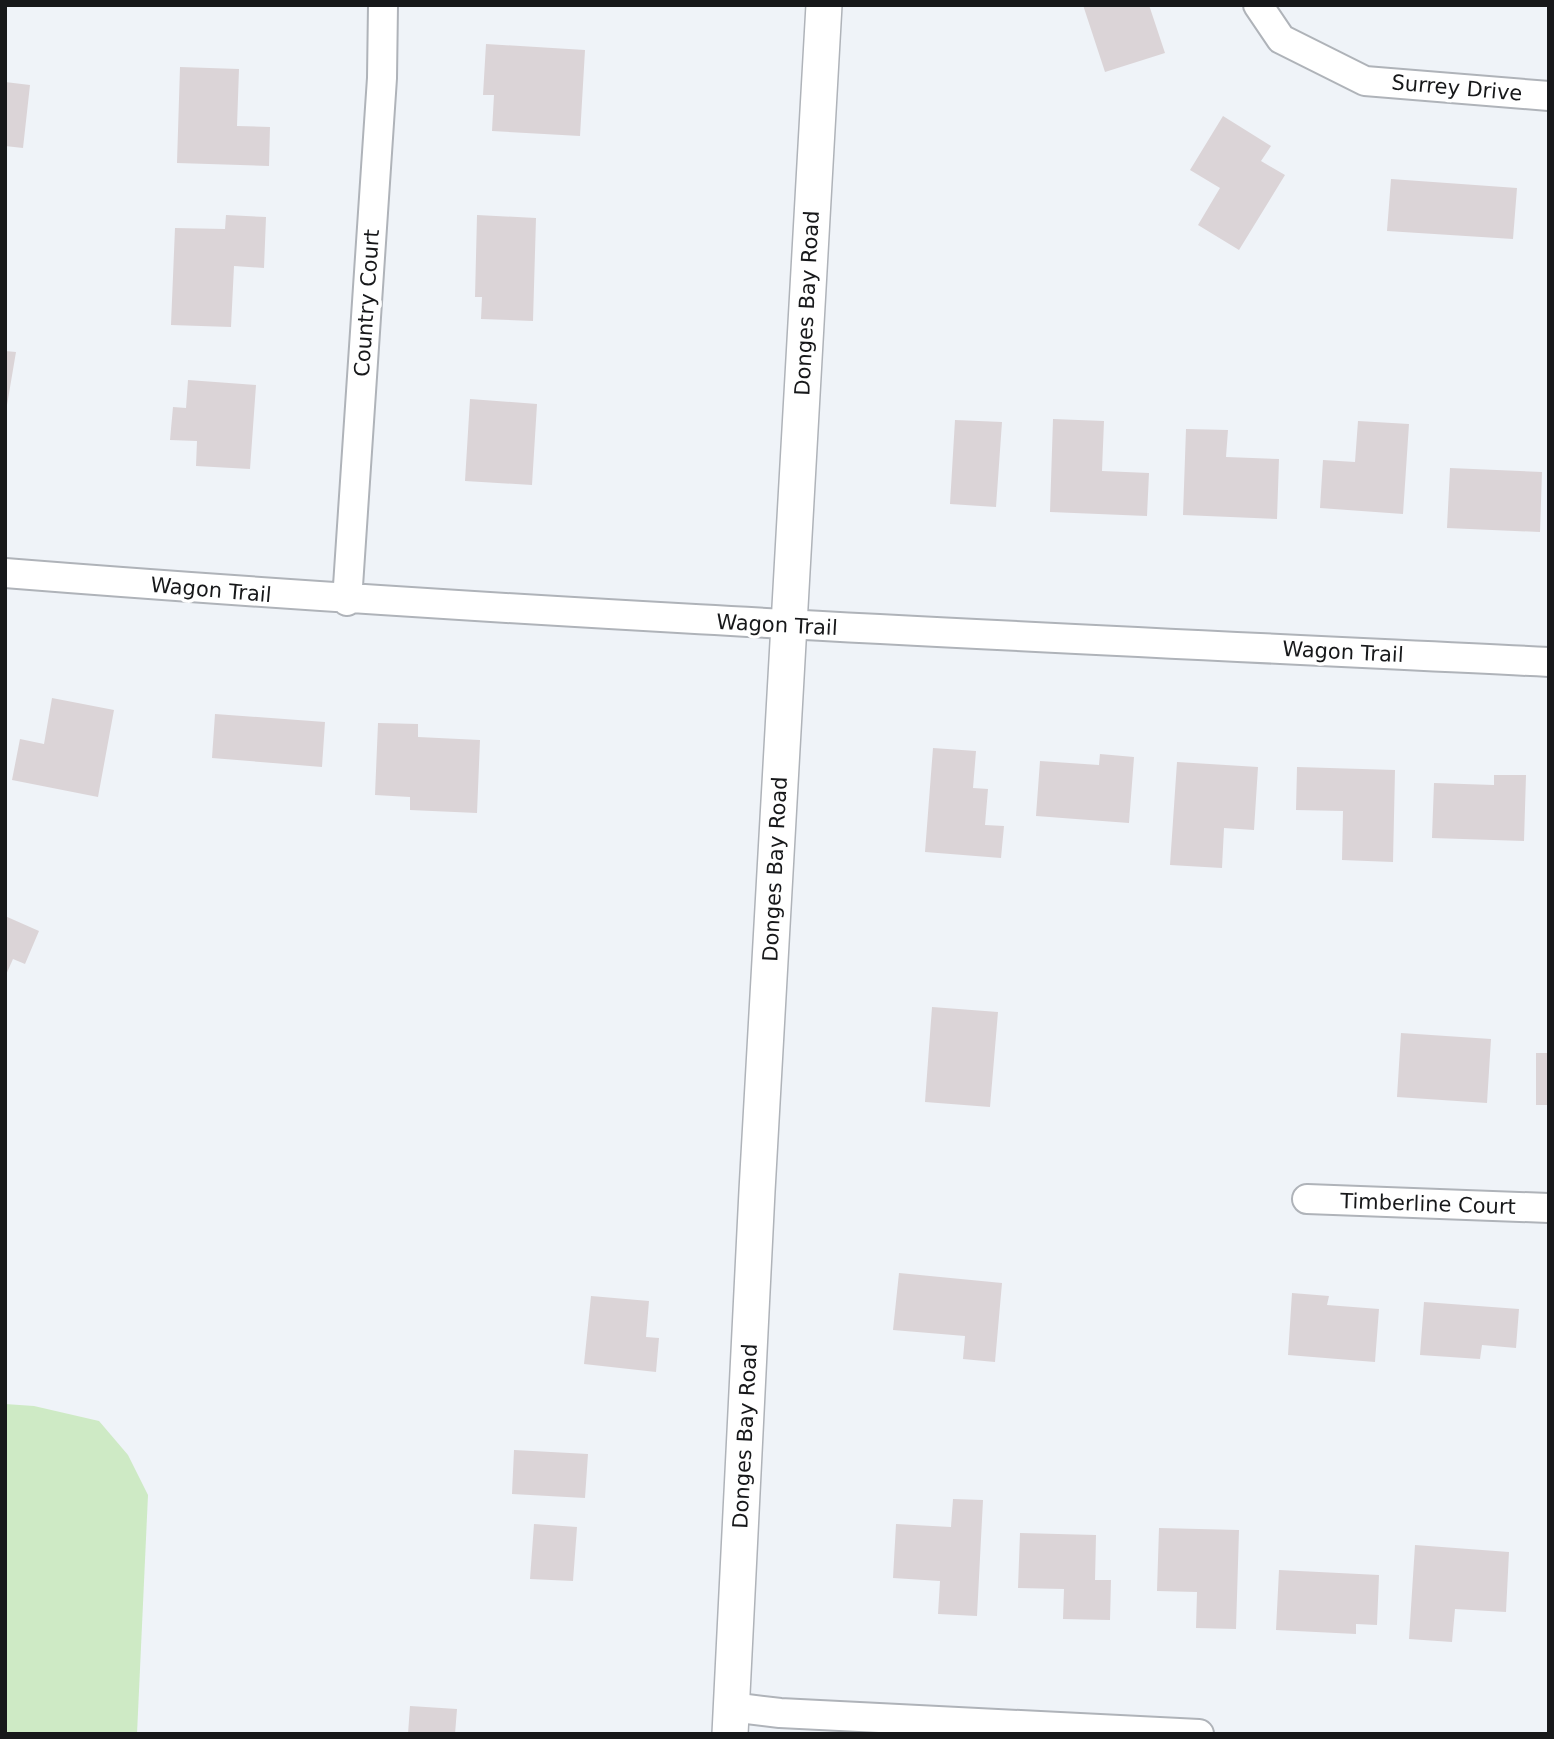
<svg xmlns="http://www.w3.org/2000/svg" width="1554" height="1739" viewBox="0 0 1554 1739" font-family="'DejaVu Sans',sans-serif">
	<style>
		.green { fill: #ceeac5 }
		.building { fill: #dbd4d7 }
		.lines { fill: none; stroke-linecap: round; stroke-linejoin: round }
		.minor-casing { stroke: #afb3b9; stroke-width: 32 }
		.tertiary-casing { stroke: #afb3b9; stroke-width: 38 }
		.minor { stroke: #fff; stroke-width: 28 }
		.tertiary { stroke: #fff; stroke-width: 35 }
		.labels { text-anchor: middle; stroke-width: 7; stroke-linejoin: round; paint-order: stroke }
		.street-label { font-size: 21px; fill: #17181a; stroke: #fff }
	</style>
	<rect width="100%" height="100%" fill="#eff3f8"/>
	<path class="green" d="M 5,1404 L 34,1406 L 99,1421 L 128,1455 L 148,1495 L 137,1734 L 5,1734 Z"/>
	<path class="building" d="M 1083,5 L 1149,5 L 1165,53 L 1105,72 Z
		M 486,44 L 585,50 L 580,136 L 492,131 L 494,95 L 483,95 Z
		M 180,67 L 239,69 L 237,126 L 270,127 L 269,166 L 177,163 Z
		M 5,82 L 30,85 L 23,148 L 5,146 Z
		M 1223,116 L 1271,146 L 1261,161 L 1285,175 L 1239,250 L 1198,225 L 1220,188 L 1190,170 Z
		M 1391,179 L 1517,188 L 1513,239 L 1387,231 Z
		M 226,215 L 266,217 L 264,268 L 234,266 L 231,327 L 171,325 L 175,228 L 225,229 Z
		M 477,215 L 536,218 L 533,321 L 481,319 L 482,297 L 475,297 Z
		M 5,351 L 16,352 L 7,405 L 5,405 Z
		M 188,380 L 256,385 L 250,469 L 196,466 L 197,441 L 170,440 L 173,407 L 186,408 Z
		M 470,399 L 537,404 L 532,485 L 465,481 Z
		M 1053,419 L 1104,421 L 1102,471 L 1149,473 L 1147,516 L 1050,512 Z
		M 955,420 L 1002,422 L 996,507 L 950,504 Z
		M 1358,421 L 1409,424 L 1403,514 L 1320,508 L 1323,460 L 1355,462 Z
		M 1186,429 L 1228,430 L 1226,457 L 1279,459 L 1277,519 L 1183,515 Z
		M 1450,468 L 1542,472 L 1540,532 L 1447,528 Z
		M 52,698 L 114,710 L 98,797 L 12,780 L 20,739 L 44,744 Z
		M 215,714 L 325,722 L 322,767 L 212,758 Z
		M 378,723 L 418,724 L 418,737 L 480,740 L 477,813 L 410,810 L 410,797 L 375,795 Z
		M 933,748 L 976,751 L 973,788 L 988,789 L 985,825 L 1004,826 L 1001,858 L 925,852 Z
		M 1100,754 L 1134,757 L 1129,823 L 1036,816 L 1040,761 L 1099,765 Z
		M 1177,762 L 1258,767 L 1254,830 L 1224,828 L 1222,868 L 1170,865 Z
		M 1297,767 L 1395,770 L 1393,862 L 1342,860 L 1343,811 L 1296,810 Z
		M 1494,775 L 1526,775 L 1524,841 L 1432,838 L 1434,783 L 1494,785 Z
		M 5,916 L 39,931 L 25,964 L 13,959 L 5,977 Z
		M 932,1007 L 998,1012 L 990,1107 L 925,1102 Z
		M 1401,1033 L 1491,1039 L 1487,1103 L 1397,1097 Z
		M 1536,1053 L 1549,1053 L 1549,1105 L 1536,1105 Z
		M 899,1273 L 1002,1283 L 995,1362 L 963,1359 L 965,1336 L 893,1330 Z
		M 1292,1293 L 1329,1296 L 1327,1305 L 1379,1309 L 1375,1362 L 1288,1355 Z
		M 591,1296 L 649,1301 L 646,1337 L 659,1338 L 656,1372 L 584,1364 Z
		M 1424,1302 L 1519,1309 L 1516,1348 L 1482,1345 L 1480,1359 L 1420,1355 Z
		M 514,1450 L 588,1454 L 585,1498 L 512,1494 Z
		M 953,1499 L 983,1500 L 977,1616 L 938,1614 L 940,1581 L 893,1578 L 896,1524 L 951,1527 Z
		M 534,1524 L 577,1527 L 573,1581 L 530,1579 Z
		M 1159,1528 L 1239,1530 L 1236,1629 L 1196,1628 L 1197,1592 L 1157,1591 Z
		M 1020,1533 L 1096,1535 L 1095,1580 L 1111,1580 L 1110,1620 L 1063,1619 L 1064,1589 L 1018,1588 Z
		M 1415,1545 L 1509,1552 L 1506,1612 L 1455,1609 L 1452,1642 L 1409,1639 Z
		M 1279,1570 L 1379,1575 L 1377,1625 L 1356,1624 L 1356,1634 L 1276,1630 Z
		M 410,1706 L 457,1709 L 455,1734 L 408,1734 Z"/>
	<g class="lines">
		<defs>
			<path id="minor" d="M 1258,5 L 1281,39 L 1365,81 L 1549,96
				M 5,573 C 519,614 1034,637 1549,662
				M 347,601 L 382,78 L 383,5
				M 1307,1199 L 1549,1208
				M 731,1707 L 780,1713 L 1199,1734"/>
			<path id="tertiary" d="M 730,1734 L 757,1191 L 824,5"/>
		</defs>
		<use href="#minor" class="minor-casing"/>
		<use href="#tertiary" class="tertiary-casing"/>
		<use href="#minor" class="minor"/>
		<use href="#tertiary" class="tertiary"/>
	</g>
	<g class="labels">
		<g class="street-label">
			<text transform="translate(1457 88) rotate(5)" y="7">Surrey Drive</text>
			<text transform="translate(367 303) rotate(-86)" y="7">Country Court</text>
			<text transform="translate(807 303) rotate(-87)" y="7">Donges Bay Road</text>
			<text transform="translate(211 590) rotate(5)" y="7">Wagon Trail</text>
			<text transform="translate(777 625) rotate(3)" y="7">Wagon Trail</text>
			<text transform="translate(1343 652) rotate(3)" y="7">Wagon Trail</text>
			<text transform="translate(775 869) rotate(-87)" y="7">Donges Bay Road</text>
			<text transform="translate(1428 1204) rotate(2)" y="7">Timberline Court</text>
			<text transform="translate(745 1436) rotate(-87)" y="7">Donges Bay Road</text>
		</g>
	</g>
	<rect width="1554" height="1739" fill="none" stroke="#17181a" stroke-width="14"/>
</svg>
